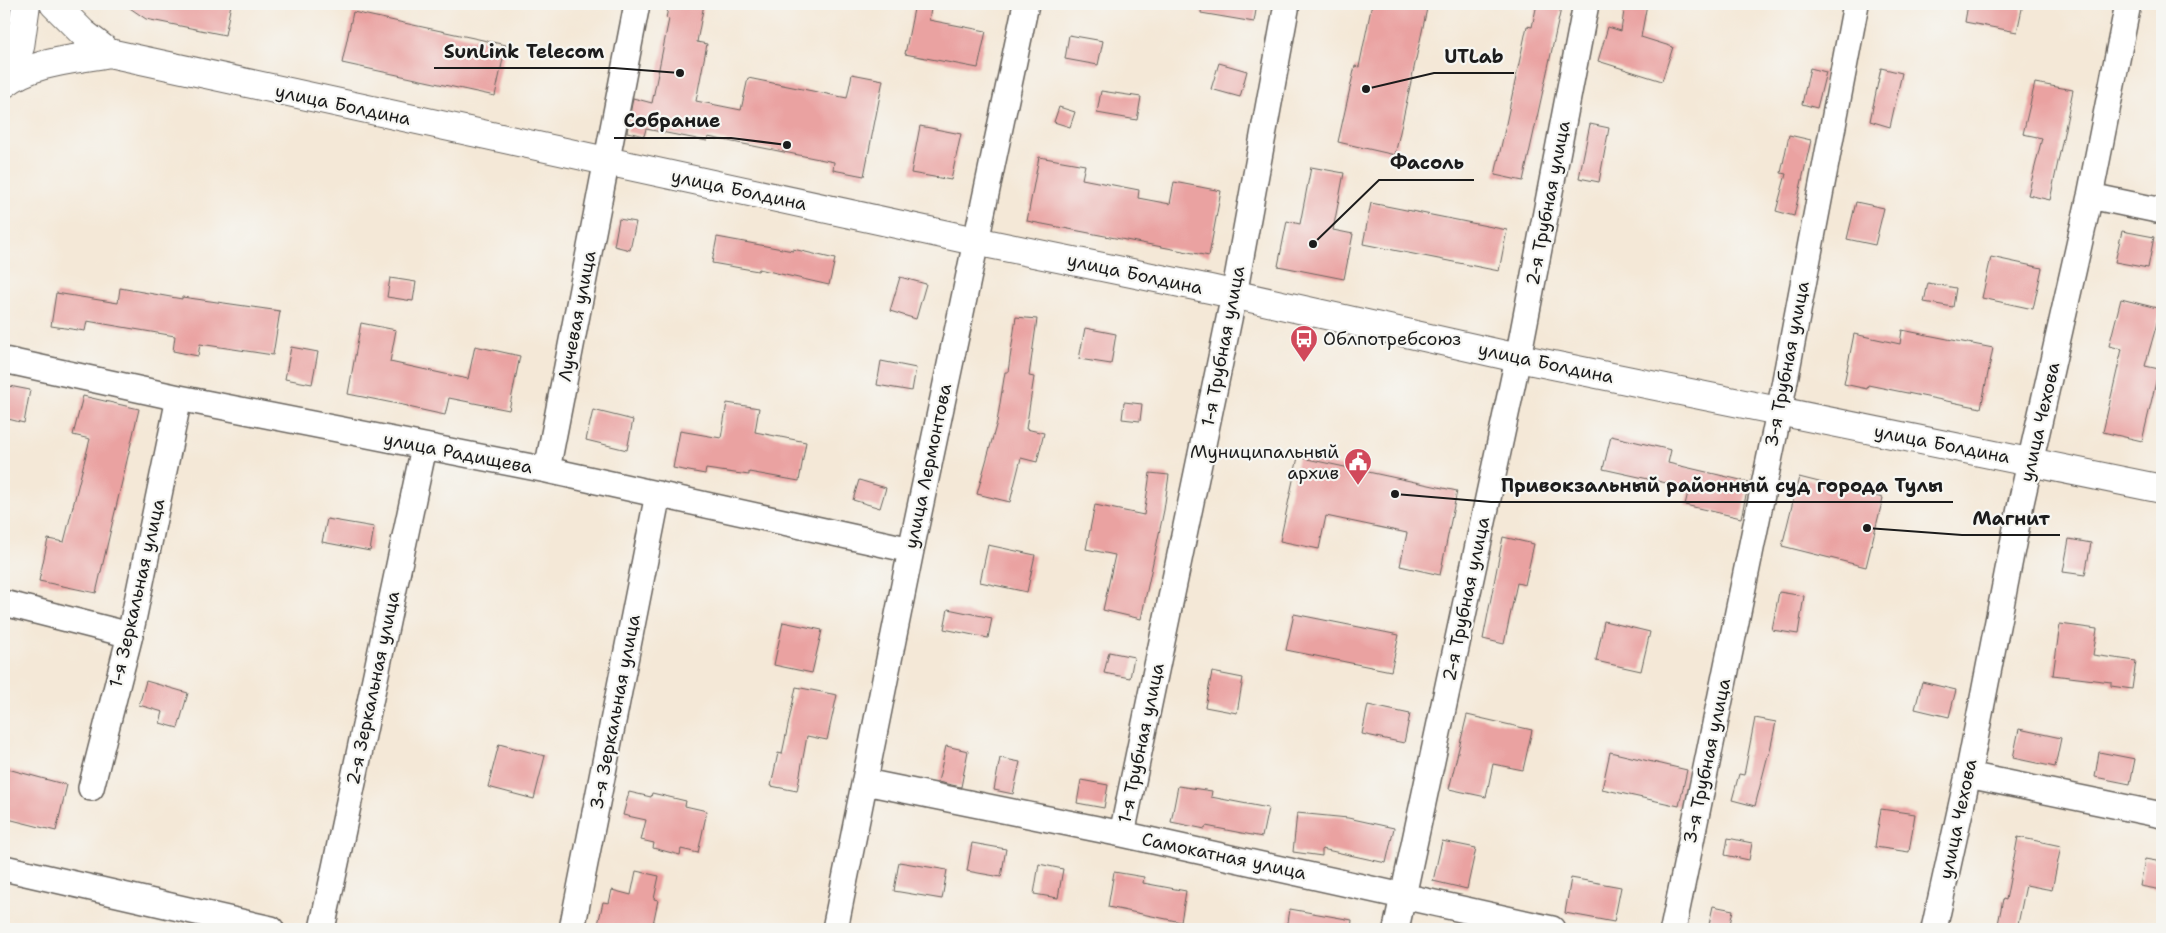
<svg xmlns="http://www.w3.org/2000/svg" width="2166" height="933" viewBox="0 0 2166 933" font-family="'Shantell Sans',sans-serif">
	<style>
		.building { fill: #eaa2a1 }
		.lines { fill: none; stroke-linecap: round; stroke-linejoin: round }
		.minor-casing { stroke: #68635d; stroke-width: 28 }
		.major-casing { stroke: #68635d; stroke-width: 30 }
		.minor { stroke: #fff; stroke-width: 25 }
		.major { stroke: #fff; stroke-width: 28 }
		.labels { text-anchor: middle; stroke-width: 4.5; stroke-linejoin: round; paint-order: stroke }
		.street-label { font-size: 18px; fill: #1c1c1c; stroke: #f6f6f2 }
		.poi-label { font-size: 18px; fill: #1c1c1c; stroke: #f6f6f2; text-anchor: start }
		.leader { fill: none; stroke: #1c1c1c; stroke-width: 2 }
		.callout-dot { fill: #1c1c1c; stroke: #f6f6f2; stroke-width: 2 }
		.callout-label { font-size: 19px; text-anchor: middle; font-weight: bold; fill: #1c1c1c; stroke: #f6f6f2; stroke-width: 4.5; stroke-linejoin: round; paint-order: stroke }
	</style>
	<rect width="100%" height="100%" fill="#f6f6f2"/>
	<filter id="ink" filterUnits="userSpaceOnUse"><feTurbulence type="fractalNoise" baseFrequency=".02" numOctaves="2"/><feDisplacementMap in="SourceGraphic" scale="10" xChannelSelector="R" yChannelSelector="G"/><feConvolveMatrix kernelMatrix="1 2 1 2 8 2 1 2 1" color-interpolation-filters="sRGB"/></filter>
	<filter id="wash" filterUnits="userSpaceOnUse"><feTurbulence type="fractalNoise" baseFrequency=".0096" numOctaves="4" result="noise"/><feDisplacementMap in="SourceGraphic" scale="20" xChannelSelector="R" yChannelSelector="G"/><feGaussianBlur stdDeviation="1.12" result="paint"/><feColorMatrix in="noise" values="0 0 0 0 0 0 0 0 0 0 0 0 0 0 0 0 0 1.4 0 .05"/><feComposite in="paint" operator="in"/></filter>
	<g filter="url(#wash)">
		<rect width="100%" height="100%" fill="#f4e8d7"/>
		<g id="blocks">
			<path class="building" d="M 124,4 L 231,4 L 225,35 L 146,19 Z
				M 669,4 L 704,4 L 697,42 L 707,44 L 696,101 L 741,110 L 748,78 L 847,98 L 852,74 L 883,80 L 864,176 L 833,170 L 834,162 L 708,137 L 707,141 L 646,129 L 644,136 L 627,132 L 633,98 L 652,103 L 669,19 L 666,18 Z
				M 915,4 L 932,4 L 929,20 L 986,31 L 978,68 L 905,54 Z
				M 1202,4 L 1257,4 L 1254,22 L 1201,13 Z
				M 1372,4 L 1428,4 L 1395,155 L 1338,142 L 1355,66 L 1359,67 Z
				M 1537,4 L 1562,4 L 1523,181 L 1495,175 L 1527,26 L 1532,27 Z
				M 1625,4 L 1647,4 L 1641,37 L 1673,47 L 1662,81 L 1598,61 L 1608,27 L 1621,31 Z
				M 1968,4 L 2023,4 L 2017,32 L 1965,22 Z
				M 353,12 L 506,45 L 495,96 L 342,63 Z
				M 1069,35 L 1103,41 L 1098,65 L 1065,59 Z
				M 1219,63 L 1247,71 L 1240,97 L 1211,89 Z
				M 1810,68 L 1826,72 L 1817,108 L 1802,104 Z
				M 1881,68 L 1902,73 L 1890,127 L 1870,121 Z
				M 2035,83 L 2073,90 L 2050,200 L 2028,195 L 2042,138 L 2023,134 Z
				M 1101,91 L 1141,97 L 1137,120 L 1097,113 Z
				M 1059,107 L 1075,112 L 1070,127 L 1054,122 Z
				M 1590,124 L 1609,128 L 1599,182 L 1579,178 Z
				M 920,126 L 961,134 L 951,180 L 911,173 Z
				M 1789,135 L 1811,140 L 1794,216 L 1776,211 L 1786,174 L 1781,173 Z
				M 1039,157 L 1085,165 L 1082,179 L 1139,190 L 1138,198 L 1170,204 L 1174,182 L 1221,191 L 1209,256 L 1027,221 Z
				M 1311,167 L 1344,173 L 1333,230 L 1353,234 L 1344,279 L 1278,266 L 1287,221 L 1300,224 Z
				M 1856,202 L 1884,208 L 1875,245 L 1847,239 Z
				M 1371,203 L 1507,230 L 1499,271 L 1363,244 Z
				M 619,219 L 636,222 L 630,250 L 614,246 Z
				M 2122,231 L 2154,237 L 2148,268 L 2115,262 Z
				M 717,237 L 793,251 L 793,249 L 835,259 L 829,285 L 759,269 L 758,271 L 712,263 Z
				M 1991,257 L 2042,268 L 2033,309 L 1982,298 Z
				M 900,277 L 926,284 L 916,319 L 890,311 Z
				M 390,278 L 416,282 L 413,301 L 387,297 Z
				M 1928,283 L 1956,288 L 1953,307 L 1924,302 Z
				M 120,288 L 182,299 L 182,297 L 280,311 L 273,355 L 200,344 L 198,356 L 173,351 L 175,336 L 87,321 L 85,331 L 51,326 L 56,293 L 118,303 Z
				M 2121,299 L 2161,309 L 2145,366 L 2159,369 L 2142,441 L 2103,432 L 2122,349 L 2109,346 Z
				M 1016,317 L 1037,319 L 1029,376 L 1034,377 L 1026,429 L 1044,433 L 1037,462 L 1021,458 L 1010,502 L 977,494 L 997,422 L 1005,372 L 1008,372 Z
				M 361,323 L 396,330 L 390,362 L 468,379 L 475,346 L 520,356 L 509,410 L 449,398 L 445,415 L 408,407 L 408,406 L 348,394 Z
				M 1085,328 L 1116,334 L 1111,364 L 1079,359 Z
				M 1902,330 L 1993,348 L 1981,408 L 1868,385 L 1867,389 L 1844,384 L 1854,334 L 1900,344 Z
				M 291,347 L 318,352 L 312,384 L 285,379 Z
				M 881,361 L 916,368 L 912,391 L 877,385 Z
				M 4,385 L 30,390 L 24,423 L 4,418 Z
				M 83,396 L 139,409 L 96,593 L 39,581 L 48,539 L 64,542 L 90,439 L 73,435 Z
				M 1124,402 L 1142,404 L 1140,421 L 1122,419 Z
				M 727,403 L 759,408 L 755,432 L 806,442 L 799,481 L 749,472 L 749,475 L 706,469 L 705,474 L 673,468 L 680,431 L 721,438 Z
				M 593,410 L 633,420 L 627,450 L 586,440 Z
				M 1611,436 L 1671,450 L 1668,463 L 1749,482 L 1741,518 L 1685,505 L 1689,488 L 1603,469 Z
				M 1298,457 L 1457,491 L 1440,575 L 1400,566 L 1407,533 L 1326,516 L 1319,549 L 1280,541 Z
				M 1150,473 L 1169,475 L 1164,510 L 1141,619 L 1103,610 L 1115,555 L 1086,549 L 1095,505 L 1144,515 Z
				M 1799,477 L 1883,498 L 1866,567 L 1782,546 Z
				M 859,480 L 886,488 L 880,508 L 853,500 Z
				M 327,519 L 374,527 L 370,551 L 322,542 Z
				M 1503,537 L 1534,544 L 1525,585 L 1517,583 L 1504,644 L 1483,639 Z
				M 2069,539 L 2091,543 L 2085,575 L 2063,572 Z
				M 988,545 L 1035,555 L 1027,592 L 980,582 Z
				M 1779,592 L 1804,596 L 1798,634 L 1772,630 Z
				M 948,609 L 992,618 L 988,638 L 944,629 Z
				M 1294,614 L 1399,635 L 1391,671 L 1286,650 Z
				M 1604,621 L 1650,632 L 1641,671 L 1596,661 Z
				M 783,622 L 822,630 L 812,673 L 774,665 Z
				M 2060,624 L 2097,629 L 2093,655 L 2136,661 L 2132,689 L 2111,686 L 2111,682 L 2053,675 Z
				M 1109,652 L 1134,657 L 1130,678 L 1104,673 Z
				M 1212,672 L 1243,678 L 1237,713 L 1205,707 Z
				M 146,681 L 188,693 L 178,728 L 160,723 L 163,712 L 139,705 Z
				M 1922,682 L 1956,690 L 1949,717 L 1915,709 Z
				M 796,687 L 837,695 L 827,740 L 807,736 L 797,791 L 771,786 L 778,753 L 782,754 Z
				M 1368,705 L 1410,714 L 1404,743 L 1362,734 Z
				M 1467,715 L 1532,730 L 1523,770 L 1493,764 L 1486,797 L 1449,789 Z
				M 1755,718 L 1776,722 L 1769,755 L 1768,755 L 1755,806 L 1732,800 L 1739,774 L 1744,775 Z
				M 2019,729 L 2061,738 L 2055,767 L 2013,758 Z
				M 499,744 L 545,756 L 534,799 L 488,787 Z
				M 946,746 L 968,751 L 961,787 L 938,782 Z
				M 1610,752 L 1687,770 L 1679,806 L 1602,789 Z
				M 2099,752 L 2135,759 L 2130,784 L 2095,777 Z
				M 1000,758 L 1020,762 L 1013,794 L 994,790 Z
				M 4,768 L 67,785 L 56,831 L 4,818 Z
				M 1081,780 L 1108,785 L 1104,808 L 1077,803 Z
				M 1178,786 L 1212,791 L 1211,797 L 1268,808 L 1262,837 L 1206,826 L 1205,829 L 1171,822 Z
				M 629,792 L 651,797 L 652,793 L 686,801 L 685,806 L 707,811 L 698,853 L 681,849 L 680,855 L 653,848 L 654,843 L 641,840 L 646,820 L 623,815 Z
				M 1881,809 L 1915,814 L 1909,852 L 1875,847 Z
				M 1297,813 L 1348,818 L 1394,828 L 1386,863 L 1322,849 L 1322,856 L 1293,852 Z
				M 2018,837 L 2061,846 L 2052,890 L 2026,885 L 2017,929 L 1997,929 L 2003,899 L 2006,900 Z
				M 1728,838 L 1752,843 L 1749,860 L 1725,855 Z
				M 1442,841 L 1476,848 L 1467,889 L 1433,881 Z
				M 972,843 L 1006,849 L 1001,877 L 967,871 Z
				M 2145,859 L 2162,862 L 2162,890 L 2140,886 Z
				M 899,862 L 947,870 L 942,899 L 894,891 Z
				M 1039,864 L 1063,869 L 1058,898 L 1034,894 Z
				M 636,871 L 659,876 L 654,899 L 658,900 L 652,929 L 597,929 L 603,902 L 609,903 L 612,890 L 631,895 Z
				M 1114,872 L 1144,877 L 1143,883 L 1186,891 L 1181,922 L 1108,907 Z
				M 1571,878 L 1621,887 L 1614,922 L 1565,913 Z
				M 1713,906 L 1733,910 L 1729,929 L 1708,929 Z
				M 1290,909 L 1352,920 L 1351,929 L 1287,929 Z"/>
		</g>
	</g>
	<g filter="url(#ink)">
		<use href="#blocks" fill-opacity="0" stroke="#68635d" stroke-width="1"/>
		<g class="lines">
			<defs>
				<path id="minor" d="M 2090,196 L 2162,211
					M 4,360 L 179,398 L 547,470 L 911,550
					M 547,470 L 637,4
					M 4,603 L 130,635
					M 1968,775 L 2162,815
					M 865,782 L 1122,834 L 1552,929
					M 91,788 L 130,635 L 179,398
					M 1122,834 L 1234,295 L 1287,4
					M 4,868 L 271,929
					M 322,929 L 424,447
					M 572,929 L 658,494
					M 835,929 L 911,550 L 1026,4
					M 1396,929 L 1518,358 L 1586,4
					M 1673,929 L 1779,412 L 1856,4
					M 1934,929 L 1968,775 L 2021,503 L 2090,196 L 2128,4"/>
				<path id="major" d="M 54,4 L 83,33 L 109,53
					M 5,82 L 20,47 L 26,4
					M 4,84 C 33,61 74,60 109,53 L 975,241 L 1210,289 L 1518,358 L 2162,489"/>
			</defs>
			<use href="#minor" class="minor-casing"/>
			<use href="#major" class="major-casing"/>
			<use href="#minor" class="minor"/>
			<use href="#major" class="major"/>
		</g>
	</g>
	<defs>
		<symbol id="bus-pin" viewBox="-11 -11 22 30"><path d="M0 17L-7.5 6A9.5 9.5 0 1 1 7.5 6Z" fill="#d1495b" stroke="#f6f6f2"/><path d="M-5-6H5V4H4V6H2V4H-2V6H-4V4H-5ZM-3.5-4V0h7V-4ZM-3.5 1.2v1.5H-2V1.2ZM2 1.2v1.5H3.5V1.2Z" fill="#fff"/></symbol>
		<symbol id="civic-pin" viewBox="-11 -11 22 30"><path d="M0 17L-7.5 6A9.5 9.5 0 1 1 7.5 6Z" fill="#d1495b" stroke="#f6f6f2"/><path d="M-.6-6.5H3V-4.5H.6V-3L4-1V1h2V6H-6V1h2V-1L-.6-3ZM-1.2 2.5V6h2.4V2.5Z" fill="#fff"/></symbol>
	</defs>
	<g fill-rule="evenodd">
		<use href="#bus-pin" x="1288" y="323" width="32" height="43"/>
		<use href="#civic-pin" x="1342" y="446" width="32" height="43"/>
	</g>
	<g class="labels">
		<g class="street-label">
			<text transform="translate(343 105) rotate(12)" y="6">улица Болдина</text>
			<text transform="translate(739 190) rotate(12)" y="6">улица Болдина</text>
			<text transform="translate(1548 203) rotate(-79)" y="6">2-я Трубная улица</text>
			<text transform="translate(1135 274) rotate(12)" y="6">улица Болдина</text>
			<text transform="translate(577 316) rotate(-79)" y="6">Лучевая улица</text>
			<text transform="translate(1223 346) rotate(-79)" y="6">1-я Трубная улица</text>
			<text transform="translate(1546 363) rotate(12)" y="6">улица Болдина</text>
			<text transform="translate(1787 364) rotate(-79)" y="6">3-я Трубная улица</text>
			<text transform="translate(2040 422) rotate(-77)" y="6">улица Чехова</text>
			<text transform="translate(1942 444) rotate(11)" y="6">улица Болдина</text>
			<text transform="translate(458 453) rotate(11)" y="6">улица Радищева</text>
			<text transform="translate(928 466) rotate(-78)" y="6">улица Лермонтова</text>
			<text transform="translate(137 593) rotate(-77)" y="6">1-я Зеркальная улица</text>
			<text transform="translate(1466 599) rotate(-78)" y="6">2-я Трубная улица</text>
			<text transform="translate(373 688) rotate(-78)" y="6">2-я Зеркальная улица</text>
			<text transform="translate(615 712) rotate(-79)" y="6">3-я Зеркальная улица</text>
			<text transform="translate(1141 743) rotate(-78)" y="6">1-я Трубная улица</text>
			<text transform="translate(1707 761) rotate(-78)" y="6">3-я Трубная улица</text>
			<text transform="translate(1958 819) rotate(-78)" y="6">улица Чехова</text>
			<text transform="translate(1224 856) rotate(12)" y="6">Самокатная улица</text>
		</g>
		<g class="poi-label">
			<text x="1323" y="345">Облпотребсоюз</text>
			<text x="1339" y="458" text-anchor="end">Муниципальный<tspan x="1339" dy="21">архив</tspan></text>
		</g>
	</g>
	<path class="leader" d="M680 73L614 68H434M1366 89L1434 73H1514M787 145L731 138H614M1313 244L1379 180H1474M1395 494L1491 502H1953M1867 528L1962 535H2060"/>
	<g class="callout-dot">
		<circle cx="680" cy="73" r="5"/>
		<circle cx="1366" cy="89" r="5"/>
		<circle cx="787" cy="145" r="5"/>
		<circle cx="1313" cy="244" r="5"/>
		<circle cx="1395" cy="494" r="5"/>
		<circle cx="1867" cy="528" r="5"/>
	</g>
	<g class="callout-label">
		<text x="524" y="58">SunLink Telecom</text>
		<text x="1474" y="63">UTLab</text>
		<text x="672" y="127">Собрание</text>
		<text x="1427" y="169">Фасоль</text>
		<text x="1722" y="492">Привокзальный районный суд города Тулы</text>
		<text x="2011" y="525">Магнит</text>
	</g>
	<rect width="2166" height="933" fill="none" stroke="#f6f6f2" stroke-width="20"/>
</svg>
